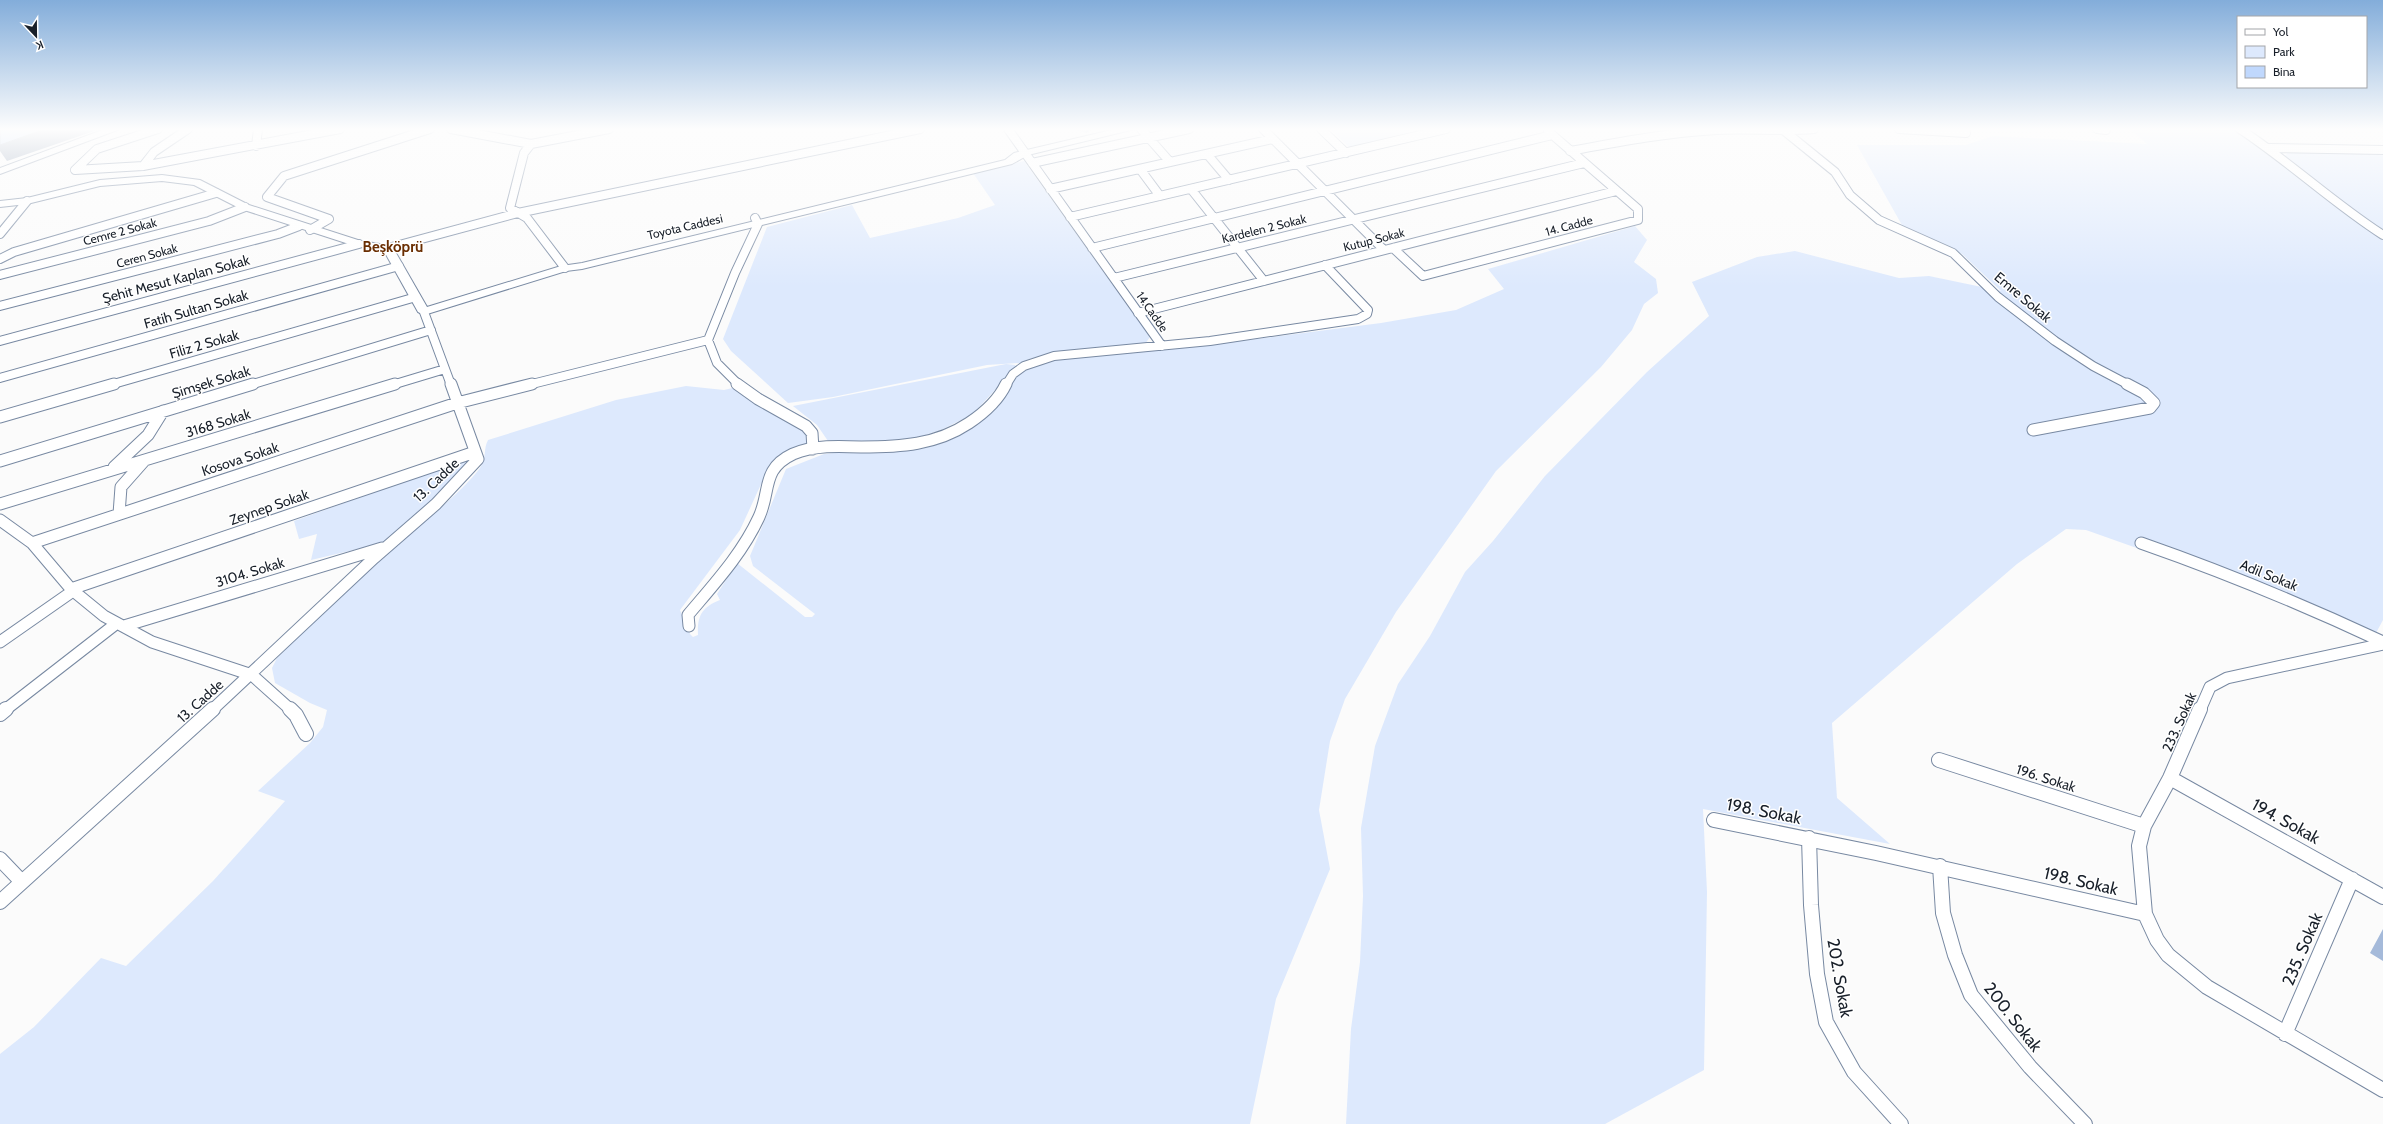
<svg xmlns="http://www.w3.org/2000/svg" width="2383" height="1124" viewBox="0 0 2383 1124" font-family="Cabin,sans-serif">
	<style>
		.green { fill: #dde9fd }
		.lines { fill: none; stroke-linecap: round; stroke-linejoin: round }
		.minor-far2-casing { stroke: #7889a2; stroke-width: 10 }
		.minor-far1-casing { stroke: #7889a2; stroke-width: 13 }
		.minor-casing { stroke: #7889a2; stroke-width: 16 }
		.tertiary-casing { stroke: #7889a2; stroke-width: 2 }
		.minor-far2 { stroke: #fff; stroke-width: 8 }
		.minor-far1 { stroke: #fff; stroke-width: 11 }
		.minor { stroke: #fff; stroke-width: 14 }
		.tertiary { fill: #fff; fill-rule: evenodd }
		.wall { fill: #a5bada }
		.shaded-wall { fill: #8697b1 }
		.building { fill: #c0d8fd; stroke: #8697b1 }
		.labels { text-anchor: middle; stroke-width: 3; stroke-linejoin: round; paint-order: stroke }
		.far-street-label { font-size: 12px; fill: #181f29; stroke: #fff }
		.street-label { font-size: 14px; fill: #181f29; stroke: #fff }
		.far-district-label { font-size: 15px; font-weight: bold; fill: #6a2e02; stroke: #fff }
		.near-street-label { font-size: 17px; fill: #181f29; stroke: #fff }
	</style>
	<rect width="100%" height="100%" fill="#fbfbfb"/>
	<path class="green" d="M 1330,129 L 1407,129 L 1412,134 L 1350,148 Z
		M 2130,129 L 2235,129 L 2280,162 L 2289,151 L 2383,153 L 2383,620 L 2376,633 L 2086,530 L 2066,529 L 2017,564 L 1832,723 L 1837,798 L 1890,844 L 1703,809 L 1707,892 L 1704,1070 L 1605,1124 L 1346,1124 L 1351,1029 L 1360,962 L 1363,896 L 1361,828 L 1375,746 L 1398,684 L 1430,636 L 1465,572 L 1493,541 L 1545,476 L 1647,372 L 1709,316 L 1692,282 L 1757,257 L 1795,251 L 1899,278 L 1929,276 L 2001,291 L 1962,254 L 1903,227 L 1857,145 L 1966,145 L 1993,136 L 2147,144 Z
		M 1024,161 L 1150,337 L 1145,344 L 1053,355 L 1032,358 L 1020,363 L 987,365 L 833,397 L 788,403 L 731,351 L 723,339 L 767,227 L 852,205 L 870,238 L 958,218 L 995,205 L 973,173 Z
		M 1635,226 L 1647,240 L 1634,262 L 1656,279 L 1658,293 L 1644,304 L 1632,330 L 1601,367 L 1496,471 L 1396,612 L 1345,699 L 1330,741 L 1319,810 L 1330,869 L 1276,999 L 1250,1124 L 0,1124 L 0,1054 L 34,1027 L 101,958 L 126,966 L 213,881 L 285,801 L 258,791 L 310,743 L 323,727 L 327,710 L 310,703 L 275,683 L 272,668 L 277,658 C 319,616 362,576 407,537 C 431,515 460,494 480,468 C 487,458 483,449 488,440 L 616,400 L 686,386 L 724,390 L 745,385 L 817,441 L 768,469 L 740,530 L 680,610 L 690,634 L 693,637 L 698,635 C 697,616 702,607 720,600 L 717,594 L 737,563 L 805,617 L 812,617 L 815,614 L 753,566 L 750,556 L 786,469 L 824,454 L 859,450 L 958,431 L 1026,367 L 1059,359 L 1193,347 L 1381,323 L 1456,310 L 1504,289 L 1488,269 Z
		M 1006,364 L 1015,365 L 1016,367 L 973,414 L 943,429 L 908,441 L 828,441 L 817,425 L 793,406 Z
		M 467,459 L 470,460 L 456,483 L 388,542 L 311,560 L 317,534 L 299,539 L 294,521 Z"/>
	<g class="lines">
		<defs>
			<path id="minor-far2" d="M 158,129 L 97,149 L 75,170 L 143,166 L 340,129
				M 451,129 L 531,144 L 524,153 L 510,208 L 527,218 L 565,268
				M 1008,129 L 1162,346
				M 1141,129 L 1170,162
				M 1263,129 L 1384,250
				M 1321,129 L 1346,153
				M 1782,129 L 1835,172 L 1850,195 L 1879,220 L 1953,253 L 1998,297 L 2055,341 L 2093,366 L 2129,385
				M 1899,129 L 1966,133
				M 2097,129 L 2106,130
				M 2240,129 C 2290,162 2333,203 2383,235
				M 531,144 L 609,129
				M 256,146 L 258,129
				M 2269,148 L 2383,150
				M 1570,151 C 1619,142 1666,133 1716,130 C 1749,128 1780,132 1814,129
				M 1207,154 L 1229,180
				M 1032,163 L 1189,129
				M 143,166 L 154,152 L 188,129
				M 1140,169 L 1160,196
				M 1050,189 L 1273,139
				M 1191,189 L 1264,281
				M 1070,217 L 1446,129
				M 310,230 L 329,219 L 267,197 L 284,176 L 430,129
				M 0,234 L 27,201
				M 388,248 L 518,213 L 920,129
				M 1092,248 L 1552,135
				M 1393,248 L 1423,276 L 1638,220 L 1638,209 L 1548,131
				M 0,259 L 14,252 L 216,193
				M 0,275 L 209,221 L 245,207
				M 1114,278 L 1584,163
				M 0,306 L 278,234 L 299,226
				M 424,312 L 451,385
				M 1138,313 L 1616,191
				M 708,340 L 717,363 L 739,385
				M 0,341 L 359,244
				M 0,378 L 399,266
				M 110,385 L 416,297
				M 250,385 L 431,330
				M 392,385 L 445,369
				M 528,385 L 708,340 L 735,273 L 758,224 L 755,218
				M 1006,385 L 1013,374 L 1024,366 L 1054,356 L 1210,341 L 1358,319 L 1367,314 L 1368,310 L 1325,265"/>
			<path id="minor-far1" d="M 737,384 L 758,399 L 806,426 L 812,433 L 813,449
				M 0,417 L 114,384
				M 2033,430 L 2150,408 L 2154,403 L 2144,393 L 2127,384
				M 0,461 L 253,384
				M 114,467 L 148,435 L 163,411
				M 0,504 L 395,384
				M 119,514 L 121,487 L 144,461
				M 0,520 L 32,543 L 71,589 L 104,616 L 152,642 L 252,675 L 291,710
				M 32,543 L 457,403 L 532,384
				M 2141,543 C 2224,572 2304,605 2383,642
				M 71,589 L 475,452
				M 124,626 L 382,548
				M 689,626 L 688,615 C 714,584 742,554 759,517 C 771,491 761,469 793,454 C 814,445 839,446 861,447 C 900,447 936,445 969,423 C 984,413 998,401 1006,384
				M 0,642 L 73,591
				M 5,710 L 117,623
				M 212,710 L 374,558 L 436,504 L 478,459 L 451,384
				M 2200,710 L 2210,687 L 2227,678 L 2383,644"/>
			<path id="minor" d="M 290,709 L 296,715 L 306,734
				M 0,714 L 6,709
				M 1939,760 L 2144,826
				M 2170,778 L 2383,897
				M 1714,820 L 1876,853 L 2145,914 L 2157,940 L 2168,955 L 2207,987 L 2383,1090
				M 1809,838 L 1811,905 L 1817,974 L 1826,1022 L 1854,1072 L 1901,1124
				M 0,859 L 22,882
				M 1940,866 L 1943,913 L 1955,955 L 1971,995 L 2030,1067 L 2085,1124
				M 0,902 L 213,709
				M 2145,914 L 2139,846 L 2144,826 L 2170,778 L 2200,709
				M 2285,1034 L 2352,879"/>
			<path id="tertiary" d="M 105,129 L 120,129 L 0,174 L 0,168 Z
				M 1116,129 L 1135,129 L 1028,155 L 1012,164 L 582,269 L 566,271 L 424,315 L 418,312 L 384,251 L 355,246 L 241,209 L 194,185 L 162,181 L 100,186 L 27,204 L 0,207 L 0,201 L 27,198 L 100,180 L 162,175 L 200,180 L 249,205 L 361,241 L 392,246 L 427,307 L 561,266 L 582,263 L 1005,160 L 1014,153 Z"/>
		</defs>
		<use href="#minor-far2" class="minor-far2-casing"/>
		<use href="#minor-far1" class="minor-far1-casing"/>
		<use href="#minor" class="minor-casing"/>
		<use href="#tertiary" class="tertiary-casing"/>
		<use href="#minor-far2" class="minor-far2"/>
		<use href="#minor-far1" class="minor-far1"/>
		<use href="#minor" class="minor"/>
		<use href="#tertiary" class="tertiary"/>
	</g>
	<path class="wall" d="M 1075,129 L 1092,129 L 1086,133 Z
		M 2383,929 L 2383,961 L 2370,953 Z"/>
	<path class="shaded-wall" d="M 45,129 L 100,129 L 7,161 L 0,151 L 0,145 Z
		M 1085,129 L 1092,129 L 1086,133 Z"/>
	<path class="building" d="M 6,129 L 45,129 L 0,145 L 0,131 Z"/>
	<linearGradient id="sky" x2="0" y2="1"><stop stop-color="#83adda"/><stop offset="0.45" stop-color="#fdfdfd"/><stop offset="1" stop-color="#fdfdfd" stop-opacity="0"/></linearGradient>
	<rect width="2383" height="287" fill="url(#sky)"/>
	<g class="labels">
		<g class="far-street-label">
			<text transform="translate(1569 226) rotate(-15)" y="4">14. Cadde</text>
			<text transform="translate(685 227) rotate(-13)" y="4">Toyota Caddesi</text>
			<text transform="translate(1264 229) rotate(-14)" y="4">Kardelen 2 Sokak</text>
			<text transform="translate(120 232) rotate(-15)" y="4">Cemre 2 Sokak</text>
			<text transform="translate(1374 240) rotate(-14)" y="4">Kutup Sokak</text>
			<text transform="translate(147 256) rotate(-15)" y="4">Ceren Sokak</text>
			<text transform="translate(1152 312) rotate(55)" y="4">14.Cadde</text>
		</g>
		<g class="street-label">
			<text transform="translate(176 279) rotate(-15)" y="5">Şehit Mesut Kaplan Sokak</text>
			<text transform="translate(2023 297) rotate(40)" y="5">Emre Sokak</text>
			<text transform="translate(196 309) rotate(-16)" y="5">Fatih Sultan Sokak</text>
			<text transform="translate(204 344) rotate(-16)" y="5">Filiz 2 Sokak</text>
			<text transform="translate(211 382) rotate(-17)" y="5">Şimşek Sokak</text>
			<text transform="translate(218 423) rotate(-17)" y="5">3168 Sokak</text>
			<text transform="translate(240 459) rotate(-18)" y="5">Kosova Sokak</text>
			<text transform="translate(436 480) rotate(-43)" y="5">13. Cadde</text>
			<text transform="translate(269 507) rotate(-19)" y="5">Zeynep Sokak</text>
			<text transform="translate(250 572) rotate(-17)" y="5">3104. Sokak</text>
			<text transform="translate(2269 575) rotate(22)" y="5">Adil Sokak</text>
			<text transform="translate(200 701) rotate(-42)" y="5">13. Cadde</text>
			<text transform="translate(2179 722) rotate(-66)" y="5">233. Sokak</text>
			<text transform="translate(2046 778) rotate(18)" y="5">196. Sokak</text>
		</g>
		<g class="far-district-label">
			<text x="393" y="252">Beşköprü</text>
		</g>
		<g class="near-street-label">
			<text transform="translate(1764 811) rotate(11)" y="6">198. Sokak</text>
			<text transform="translate(2286 821) rotate(29)" y="6">194. Sokak</text>
			<text transform="translate(2081 881) rotate(13)" y="6">198. Sokak</text>
			<text transform="translate(2302 949) rotate(-67)" y="6">235. Sokak</text>
			<text transform="translate(1840 978) rotate(80)" y="6">202. Sokak</text>
			<text transform="translate(2013 1017) rotate(52)" y="6">200. Sokak</text>
		</g>
	</g>
	<rect x="2237" y="16" width="130" height="72" fill="#ffffff" stroke="#a3a5a9"/>
	<rect x="2245" y="29" width="20" height="6" fill="#ffffff" stroke="#a3a5a9"/>
	<text x="2273" y="36" font-size="12" fill="#181f29">Yol</text>
	<rect x="2245" y="46" width="20" height="12" fill="#dde9fd" stroke="#a3a5a9"/>
	<text x="2273" y="56" font-size="12" fill="#181f29">Park</text>
	<rect x="2245" y="66" width="20" height="12" fill="#c0d8fd" stroke="#a3a5a9"/>
	<text x="2273" y="76" font-size="12" fill="#181f29">Bina</text>
	<g transform="translate(36 36) rotate(158)" stroke="#ffffff" stroke-width="3" paint-order="stroke">
	<path d="M0-3L7 15L0 10L-7 15Z" fill="#181f29"/>
	<text y="-6" font-size="11" font-weight="bold" text-anchor="middle" fill="#181f29">K</text>
	</g>
</svg>
